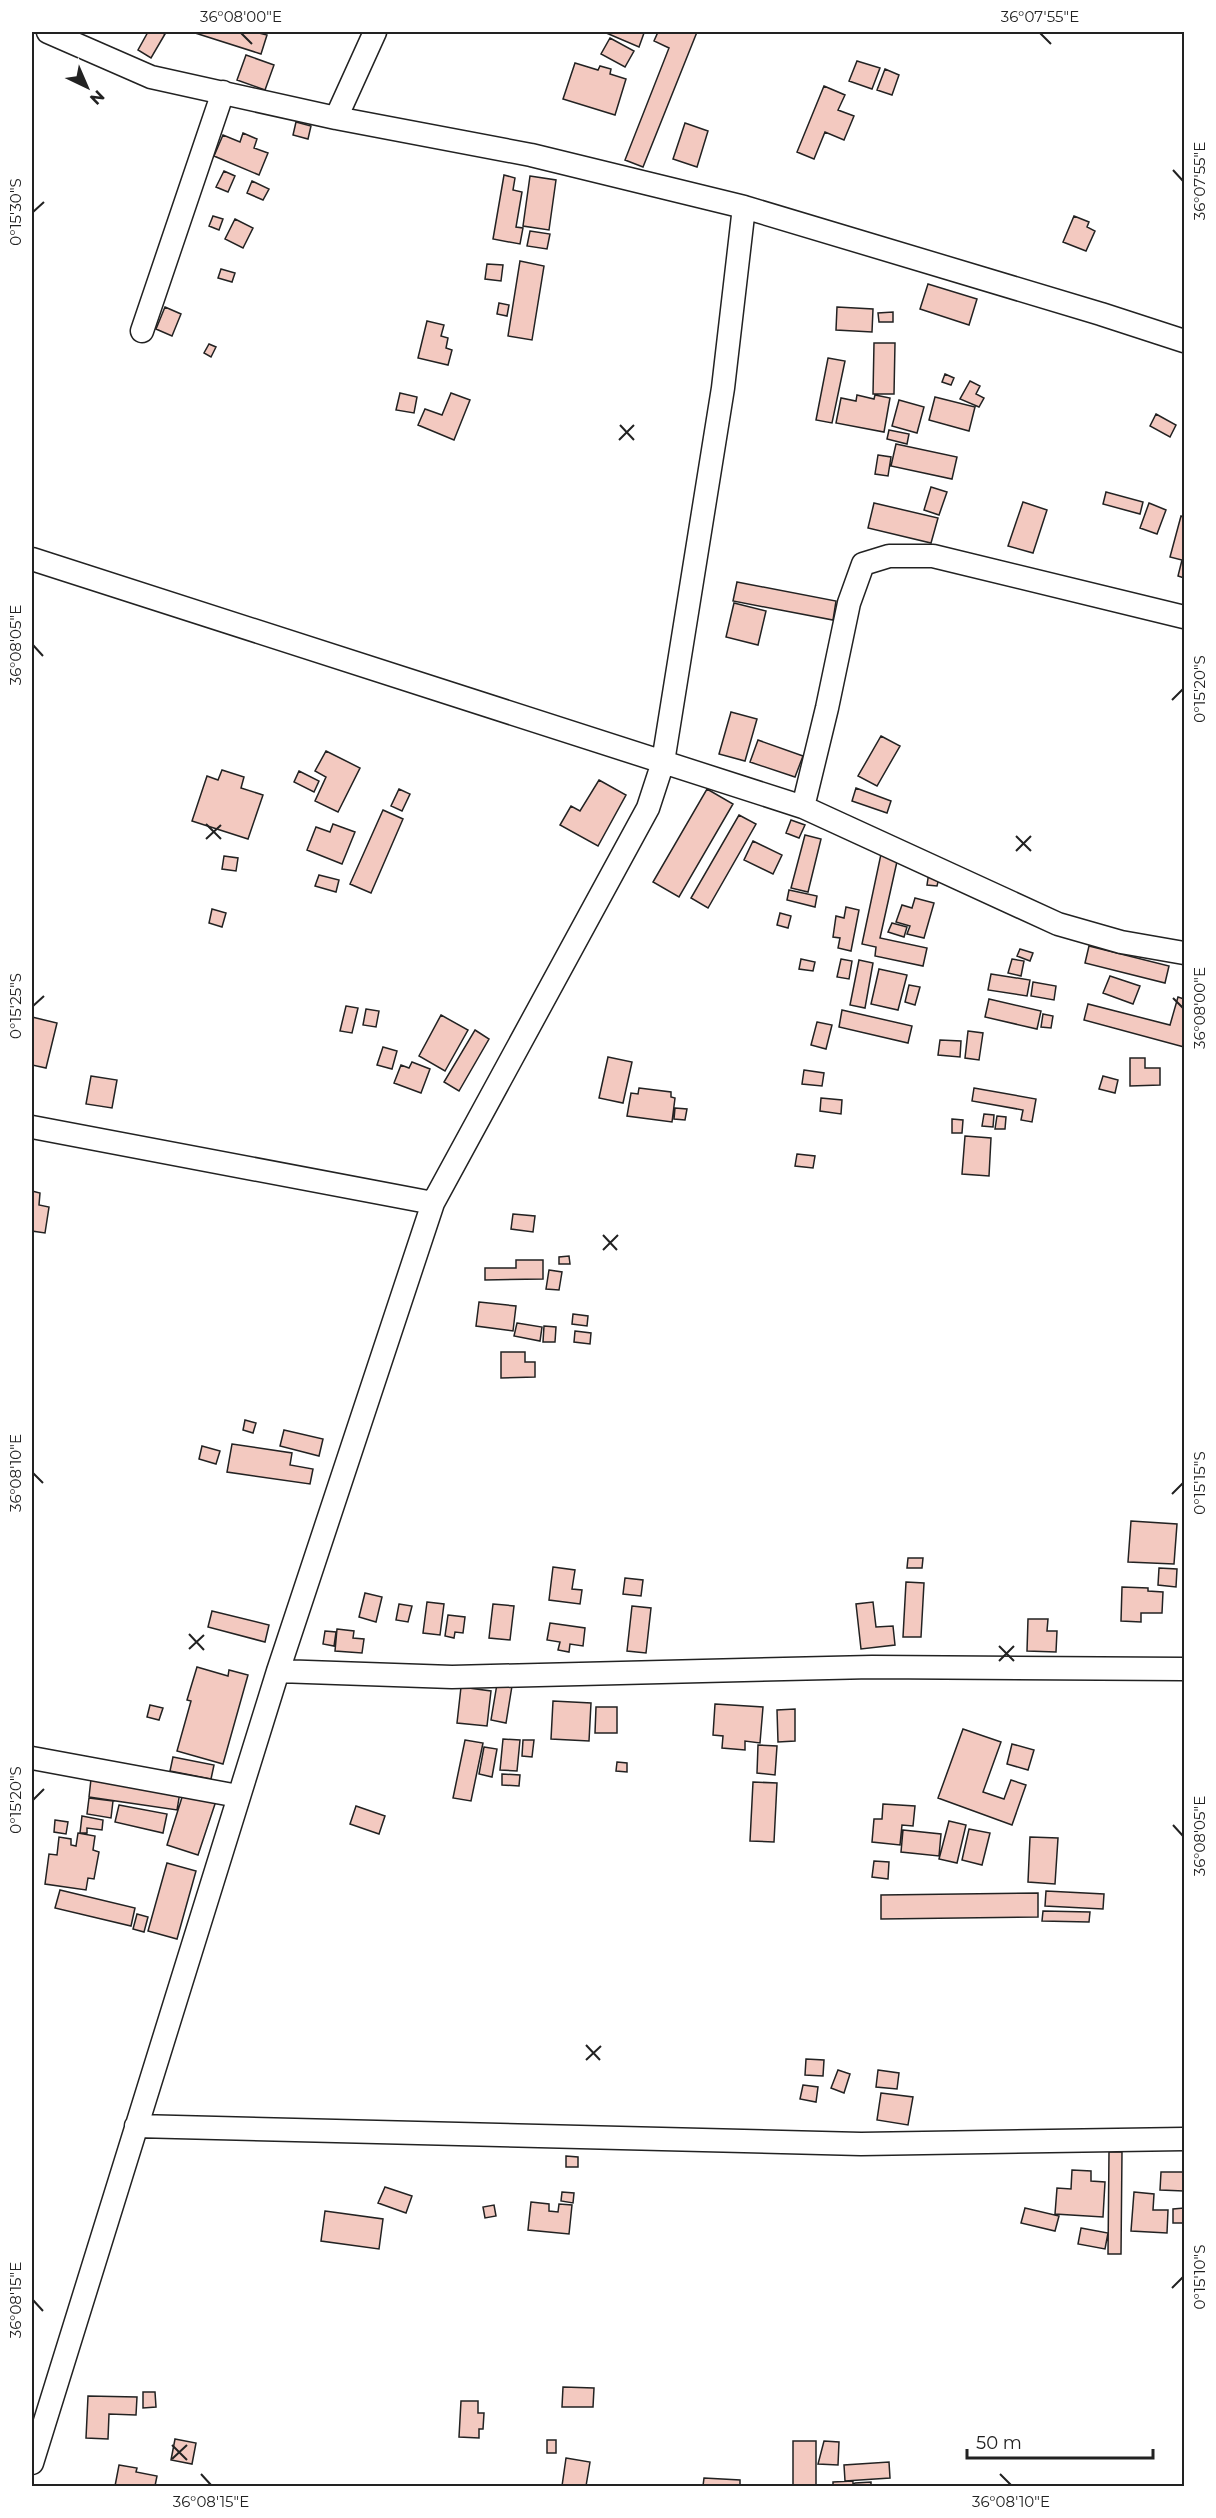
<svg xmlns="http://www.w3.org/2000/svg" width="1216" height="2518" viewBox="0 0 1216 2518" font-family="Montserrat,sans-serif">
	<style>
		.building { fill: #f3c9c0; stroke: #222; stroke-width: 1.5 }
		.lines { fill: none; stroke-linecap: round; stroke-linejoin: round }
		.street-casing { stroke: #222; stroke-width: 25 }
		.street { stroke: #fff; stroke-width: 22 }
		.ticks { fill: none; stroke: #222; stroke-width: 2 }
		.neatline { fill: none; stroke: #222; stroke-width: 2 }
		.ticks-label { font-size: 15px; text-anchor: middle; fill: #222 }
	</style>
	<rect width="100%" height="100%" fill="#fff"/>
	<path class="building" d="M 148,32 L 160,32 L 165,34 L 151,58 L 138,50 Z
		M 192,32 L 255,32 L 267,35 L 261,54 Z
		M 604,32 L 640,32 L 644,33 L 639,47 Z
		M 658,32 L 697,32 L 643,167 L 625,160 L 669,48 L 654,41 Z
		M 610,38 L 634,51 L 625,67 L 601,54 Z
		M 246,55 L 274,65 L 265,90 L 237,80 Z
		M 857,61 L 880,68 L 872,89 L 849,81 Z
		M 575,63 L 598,70 L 600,66 L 611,69 L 610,74 L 626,79 L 615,115 L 563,99 Z
		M 885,69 L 899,75 L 892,95 L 877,90 Z
		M 824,86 L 845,95 L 838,110 L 854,116 L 844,140 L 825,132 L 814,159 L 797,152 Z
		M 296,122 L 311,126 L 308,139 L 293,135 Z
		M 685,123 L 708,131 L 697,167 L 673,159 Z
		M 243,133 L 257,139 L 254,148 L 268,153 L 259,175 L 214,156 L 223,135 L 240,142 Z
		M 224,171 L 235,176 L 228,192 L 216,187 Z
		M 504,175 L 515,178 L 513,190 L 522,192 L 516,227 L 523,228 L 520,244 L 493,239 Z
		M 530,176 L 556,180 L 549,230 L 523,226 Z
		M 252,181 L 269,189 L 263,200 L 247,193 Z
		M 213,216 L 223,219 L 219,230 L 209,226 Z
		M 1074,216 L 1089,222 L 1087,227 L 1095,231 L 1086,251 L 1063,242 Z
		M 235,219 L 253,228 L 243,248 L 225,239 Z
		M 530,231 L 550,234 L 547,249 L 527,246 Z
		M 520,261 L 544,266 L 532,340 L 508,336 Z
		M 487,264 L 503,265 L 501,281 L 485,279 Z
		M 221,269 L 235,273 L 232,282 L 218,278 Z
		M 928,284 L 977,299 L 969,325 L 920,309 Z
		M 499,303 L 509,305 L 507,316 L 497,314 Z
		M 165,307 L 181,314 L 172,336 L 156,329 Z
		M 837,307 L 873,309 L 872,332 L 836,330 Z
		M 893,312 L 893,322 L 879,322 L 878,313 Z
		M 427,321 L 444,325 L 441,336 L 448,338 L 446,348 L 452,350 L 448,365 L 418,358 Z
		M 874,343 L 895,343 L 894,394 L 873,394 Z
		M 209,344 L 216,347 L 211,357 L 204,353 Z
		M 828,358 L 845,361 L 832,423 L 816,420 Z
		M 945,374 L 954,378 L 951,385 L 942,382 Z
		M 970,381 L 980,386 L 976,394 L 984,398 L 979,407 L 960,399 Z
		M 400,393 L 417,397 L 414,413 L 396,410 Z
		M 451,393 L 470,400 L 454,440 L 418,425 L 425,409 L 442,415 Z
		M 857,395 L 874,399 L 875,395 L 890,398 L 884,432 L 836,423 L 841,398 L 856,401 Z
		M 935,397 L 975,407 L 969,431 L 929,420 Z
		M 899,400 L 924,407 L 917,433 L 892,426 Z
		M 1156,414 L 1176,425 L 1170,437 L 1150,426 Z
		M 889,430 L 909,434 L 907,444 L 887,439 Z
		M 896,444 L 957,457 L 952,479 L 891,466 Z
		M 878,455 L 891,457 L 888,476 L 875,474 Z
		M 931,487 L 947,492 L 939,515 L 924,510 Z
		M 1106,492 L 1143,502 L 1140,514 L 1103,504 Z
		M 1023,502 L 1047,510 L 1033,553 L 1008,546 Z
		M 874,503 L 938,518 L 931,543 L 868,528 Z
		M 1149,503 L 1166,510 L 1157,534 L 1140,528 Z
		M 1181,516 L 1184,517 L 1184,578 L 1178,576 L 1182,560 L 1170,557 Z
		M 737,582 L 836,601 L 833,620 L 733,601 Z
		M 734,603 L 766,611 L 758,645 L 726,637 Z
		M 731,712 L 757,719 L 745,761 L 719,754 Z
		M 881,736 L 900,746 L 877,786 L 858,776 Z
		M 758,740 L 803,756 L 795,777 L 750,762 Z
		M 326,751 L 360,768 L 338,812 L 315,801 L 326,777 L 315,771 Z
		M 222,770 L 244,777 L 241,788 L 263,795 L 248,839 L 192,821 L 207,776 L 218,780 Z
		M 299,771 L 319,781 L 314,792 L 294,782 Z
		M 599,780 L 626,795 L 598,846 L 560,825 L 571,806 L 580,811 Z
		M 856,788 L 891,801 L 887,813 L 852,801 Z
		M 399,789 L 410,794 L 402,811 L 391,806 Z
		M 707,789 L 733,804 L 679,897 L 653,882 Z
		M 383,810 L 403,819 L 371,893 L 350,884 Z
		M 739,815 L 756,824 L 708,908 L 691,898 Z
		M 791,820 L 805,825 L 799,838 L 786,833 Z
		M 333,824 L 355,832 L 342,864 L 307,850 L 316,827 L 330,832 Z
		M 805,835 L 821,839 L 808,892 L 791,888 Z
		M 753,841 L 782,855 L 773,874 L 744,860 Z
		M 881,854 L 898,857 L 880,938 L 927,948 L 923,966 L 875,956 L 876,947 L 862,944 Z
		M 224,856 L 238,858 L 236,871 L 222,869 Z
		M 929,872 L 940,874 L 937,886 L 927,885 Z
		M 319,875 L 339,880 L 336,892 L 315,886 Z
		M 789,890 L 817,896 L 815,907 L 787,900 Z
		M 915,898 L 934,903 L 924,938 L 907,934 L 910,926 L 896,922 L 902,905 L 912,908 Z
		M 846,907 L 859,910 L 851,951 L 838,948 L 840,938 L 833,937 L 836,916 L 844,918 Z
		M 212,909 L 226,913 L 222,927 L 209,923 Z
		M 780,913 L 791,916 L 788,928 L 777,925 Z
		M 892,923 L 907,927 L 904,937 L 888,932 Z
		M 1089,946 L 1169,966 L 1165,983 L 1085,963 Z
		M 1020,949 L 1033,953 L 1030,961 L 1017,956 Z
		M 801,959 L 815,962 L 813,971 L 799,969 Z
		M 841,959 L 852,961 L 849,979 L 837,977 Z
		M 1012,959 L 1024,961 L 1021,976 L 1008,973 Z
		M 859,960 L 873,963 L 865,1008 L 850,1005 Z
		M 879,969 L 907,975 L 898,1010 L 871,1004 Z
		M 991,974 L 1030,980 L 1027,996 L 988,990 Z
		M 1110,976 L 1140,986 L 1133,1004 L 1103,993 Z
		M 1033,982 L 1056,986 L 1054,1000 L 1031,996 Z
		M 909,985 L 920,987 L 915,1005 L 905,1002 Z
		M 1178,997 L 1184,999 L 1184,1047 L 1084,1020 L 1088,1004 L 1170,1025 Z
		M 989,999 L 1041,1011 L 1037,1029 L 985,1017 Z
		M 346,1006 L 358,1008 L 352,1033 L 340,1031 Z
		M 366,1009 L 379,1011 L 376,1027 L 363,1025 Z
		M 842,1010 L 912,1026 L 908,1043 L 839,1027 Z
		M 1043,1014 L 1053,1016 L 1051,1028 L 1041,1027 Z
		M 441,1015 L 468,1030 L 445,1071 L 419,1056 Z
		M 32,1017 L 57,1023 L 46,1068 L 32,1065 Z
		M 817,1022 L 832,1025 L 826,1049 L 811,1045 Z
		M 475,1030 L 489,1039 L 459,1091 L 444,1082 Z
		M 968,1031 L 983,1033 L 979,1060 L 965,1058 Z
		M 940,1040 L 961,1041 L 960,1057 L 938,1055 Z
		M 383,1047 L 397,1051 L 392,1069 L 377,1065 Z
		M 608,1057 L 632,1062 L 623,1103 L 599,1098 Z
		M 1130,1058 L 1145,1058 L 1145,1068 L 1160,1068 L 1160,1085 L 1130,1086 Z
		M 412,1062 L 430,1069 L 421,1093 L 394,1083 L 401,1065 L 409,1068 Z
		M 804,1070 L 824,1073 L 822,1086 L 802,1084 Z
		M 91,1076 L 117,1080 L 112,1108 L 86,1104 Z
		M 1103,1076 L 1118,1080 L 1115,1093 L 1099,1089 Z
		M 639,1088 L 671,1092 L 671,1097 L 675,1098 L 672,1122 L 627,1116 L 631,1093 L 638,1094 Z
		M 974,1088 L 1036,1099 L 1032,1122 L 1021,1120 L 1023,1110 L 972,1101 Z
		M 821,1098 L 842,1100 L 841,1114 L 820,1111 Z
		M 675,1108 L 687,1109 L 685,1120 L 674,1119 Z
		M 984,1114 L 994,1115 L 993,1127 L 982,1126 Z
		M 997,1116 L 1006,1117 L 1005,1129 L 995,1129 Z
		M 952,1119 L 963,1120 L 962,1133 L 952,1133 Z
		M 965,1136 L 991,1138 L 989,1176 L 962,1174 Z
		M 797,1154 L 815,1156 L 813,1168 L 795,1166 Z
		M 32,1191 L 40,1193 L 39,1205 L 49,1207 L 45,1233 L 32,1231 Z
		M 513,1214 L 535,1216 L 533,1232 L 511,1229 Z
		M 569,1256 L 570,1264 L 559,1264 L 559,1257 Z
		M 516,1260 L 543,1260 L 543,1279 L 485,1280 L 485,1268 L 516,1268 Z
		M 549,1270 L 562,1272 L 559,1290 L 546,1289 Z
		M 479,1302 L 516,1306 L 513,1331 L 476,1326 Z
		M 573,1314 L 588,1316 L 587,1326 L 572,1324 Z
		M 517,1323 L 542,1327 L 540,1341 L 514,1336 Z
		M 544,1326 L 556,1327 L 555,1342 L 543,1342 Z
		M 575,1331 L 591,1333 L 590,1344 L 574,1342 Z
		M 501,1352 L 525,1352 L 525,1362 L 535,1362 L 535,1377 L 501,1378 Z
		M 245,1420 L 256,1423 L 253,1433 L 243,1430 Z
		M 284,1430 L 323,1439 L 319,1456 L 280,1446 Z
		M 232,1444 L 292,1453 L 290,1465 L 313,1469 L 310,1484 L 227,1472 Z
		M 202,1446 L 220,1451 L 216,1464 L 199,1459 Z
		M 1131,1521 L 1177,1524 L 1174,1564 L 1128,1562 Z
		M 908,1558 L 923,1558 L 922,1568 L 907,1568 Z
		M 553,1567 L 575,1570 L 572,1589 L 582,1590 L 580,1604 L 549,1600 Z
		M 1159,1568 L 1177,1569 L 1176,1587 L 1158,1585 Z
		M 625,1578 L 643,1580 L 641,1596 L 623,1594 Z
		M 906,1582 L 924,1583 L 921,1637 L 903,1637 Z
		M 1122,1587 L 1148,1588 L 1148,1591 L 1163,1592 L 1162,1613 L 1141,1613 L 1141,1622 L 1121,1621 Z
		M 365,1593 L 382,1597 L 376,1622 L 359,1617 Z
		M 427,1602 L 444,1604 L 440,1635 L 423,1633 Z
		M 873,1602 L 876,1627 L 893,1626 L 895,1645 L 861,1649 L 856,1604 Z
		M 399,1604 L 412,1606 L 408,1622 L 396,1620 Z
		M 493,1604 L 514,1606 L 510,1640 L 489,1638 Z
		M 632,1606 L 651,1608 L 646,1653 L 627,1651 Z
		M 212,1611 L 269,1625 L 265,1642 L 208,1627 Z
		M 448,1615 L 465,1617 L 463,1633 L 455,1632 L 454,1638 L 445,1636 Z
		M 1028,1619 L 1048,1619 L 1047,1631 L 1057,1631 L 1056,1652 L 1027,1651 Z
		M 550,1623 L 585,1628 L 583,1646 L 570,1644 L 569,1652 L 558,1650 L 560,1642 L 547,1640 Z
		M 337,1629 L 354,1631 L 353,1638 L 364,1639 L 362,1653 L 335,1651 Z
		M 325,1631 L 336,1632 L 334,1646 L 323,1644 Z
		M 197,1667 L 228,1676 L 229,1670 L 248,1675 L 223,1764 L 177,1751 L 191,1701 L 187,1700 Z
		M 497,1684 L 512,1686 L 506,1723 L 491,1720 Z
		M 461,1687 L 491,1691 L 487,1726 L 457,1723 Z
		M 553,1701 L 591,1703 L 589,1741 L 551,1739 Z
		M 715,1704 L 763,1707 L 760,1743 L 745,1741 L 745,1750 L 722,1748 L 723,1736 L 713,1735 Z
		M 150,1705 L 163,1708 L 159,1720 L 147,1717 Z
		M 596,1707 L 617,1707 L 617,1733 L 595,1733 Z
		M 795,1709 L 795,1741 L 778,1742 L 777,1710 Z
		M 963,1729 L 1001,1742 L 983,1792 L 1004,1799 L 1011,1780 L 1026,1785 L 1012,1825 L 938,1798 Z
		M 503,1739 L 520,1740 L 517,1771 L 500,1770 Z
		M 465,1740 L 483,1743 L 471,1801 L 453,1798 Z
		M 523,1740 L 534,1740 L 532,1757 L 522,1756 Z
		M 1012,1744 L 1034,1750 L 1028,1770 L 1007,1764 Z
		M 758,1745 L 777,1746 L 775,1775 L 757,1773 Z
		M 484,1747 L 497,1749 L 492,1777 L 479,1774 Z
		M 173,1757 L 214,1765 L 211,1779 L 170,1771 Z
		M 617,1762 L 627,1763 L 627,1772 L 616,1771 Z
		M 502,1774 L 520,1775 L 519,1786 L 502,1785 Z
		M 91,1779 L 180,1792 L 177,1810 L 89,1797 Z
		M 753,1782 L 777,1783 L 774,1842 L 750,1841 Z
		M 184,1791 L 216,1801 L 198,1855 L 167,1845 Z
		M 89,1798 L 113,1801 L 111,1818 L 87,1814 Z
		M 883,1804 L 915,1806 L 913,1826 L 902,1825 L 900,1845 L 872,1842 L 874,1819 L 882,1819 Z
		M 119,1805 L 167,1814 L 163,1833 L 115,1822 Z
		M 356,1806 L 385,1816 L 379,1834 L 350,1824 Z
		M 82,1816 L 103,1820 L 102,1830 L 87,1828 L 87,1833 L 80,1833 Z
		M 55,1820 L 68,1822 L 66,1834 L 54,1832 Z
		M 949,1821 L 966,1825 L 957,1863 L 939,1859 Z
		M 969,1829 L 990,1833 L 982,1865 L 962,1860 Z
		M 903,1830 L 941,1834 L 939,1856 L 901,1852 Z
		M 78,1833 L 95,1836 L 93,1850 L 99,1852 L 94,1879 L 88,1878 L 86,1890 L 45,1884 L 49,1854 L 57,1855 L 59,1837 L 71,1839 L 71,1845 L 76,1846 Z
		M 1030,1837 L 1058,1838 L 1055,1884 L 1028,1882 Z
		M 874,1861 L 889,1862 L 888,1879 L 872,1877 Z
		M 167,1863 L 196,1871 L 177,1939 L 148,1931 Z
		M 60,1890 L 135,1908 L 131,1926 L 55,1908 Z
		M 1046,1891 L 1104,1894 L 1103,1909 L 1045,1906 Z
		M 1038,1893 L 1038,1917 L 881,1919 L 881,1895 Z
		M 1043,1911 L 1090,1912 L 1089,1922 L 1042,1921 Z
		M 137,1914 L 148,1917 L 144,1932 L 133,1929 Z
		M 806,2059 L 824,2060 L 823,2076 L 805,2075 Z
		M 838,2070 L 850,2074 L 844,2093 L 831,2088 Z
		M 878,2070 L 899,2073 L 897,2089 L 876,2087 Z
		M 803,2085 L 818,2087 L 816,2102 L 800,2099 Z
		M 881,2093 L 913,2097 L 908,2125 L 877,2120 Z
		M 1109,2152 L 1122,2152 L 1121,2254 L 1108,2254 Z
		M 566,2156 L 578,2157 L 578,2167 L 566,2167 Z
		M 1072,2170 L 1091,2171 L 1091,2181 L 1105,2182 L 1103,2217 L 1055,2214 L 1057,2188 L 1071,2189 Z
		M 1161,2172 L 1184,2172 L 1184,2191 L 1160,2190 Z
		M 385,2187 L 412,2196 L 406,2213 L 378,2203 Z
		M 562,2192 L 574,2193 L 573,2203 L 561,2201 Z
		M 1134,2192 L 1154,2194 L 1153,2210 L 1168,2210 L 1167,2233 L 1131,2231 Z
		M 531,2202 L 549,2204 L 549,2211 L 558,2212 L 559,2204 L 572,2205 L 569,2234 L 528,2230 Z
		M 494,2205 L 496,2216 L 485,2218 L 483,2207 Z
		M 1025,2208 L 1059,2216 L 1055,2231 L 1021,2223 Z
		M 1184,2208 L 1184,2223 L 1173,2223 L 1173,2209 Z
		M 325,2211 L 383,2219 L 379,2249 L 321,2241 Z
		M 1081,2228 L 1108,2233 L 1105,2249 L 1078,2244 Z
		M 563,2387 L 594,2388 L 593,2407 L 562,2407 Z
		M 143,2392 L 155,2392 L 156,2407 L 143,2408 Z
		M 88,2396 L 137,2397 L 136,2415 L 109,2414 L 108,2439 L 86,2438 Z
		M 461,2401 L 478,2401 L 478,2413 L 484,2413 L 483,2429 L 479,2429 L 479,2438 L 459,2437 Z
		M 175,2439 L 196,2443 L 192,2464 L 171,2460 Z
		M 547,2440 L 556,2440 L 556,2453 L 547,2453 Z
		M 793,2441 L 816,2441 L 816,2486 L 793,2486 Z
		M 824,2441 L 839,2442 L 838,2465 L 818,2464 Z
		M 566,2458 L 590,2462 L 586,2486 L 562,2486 Z
		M 889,2462 L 890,2478 L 845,2481 L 844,2465 Z
		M 119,2465 L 137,2468 L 136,2472 L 157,2476 L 155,2486 L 115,2486 Z
		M 704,2478 L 740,2480 L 740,2486 L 703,2486 Z
		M 853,2481 L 853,2485 L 855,2483 L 871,2482 L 871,2486 L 833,2486 L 833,2482 Z"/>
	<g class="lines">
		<defs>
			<path id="street" d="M 48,32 L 151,77 L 336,118 L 531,155 L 744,207
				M 336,118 L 375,32
				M 142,331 L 223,92
				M 32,559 L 803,807 L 1058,924 L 1121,942 L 1184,953
				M 803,807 L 827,708 L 849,603 L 863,564 L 889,556 L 933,556 L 1184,617
				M 32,1127 L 433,1203
				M 278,1671 L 452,1677 L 872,1667 L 1184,1669
				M 32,1758 L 238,1796
				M 136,2126 L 861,2144 L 1184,2139
				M 32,2463 L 278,1671 L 433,1203 L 648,808 L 663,762 L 723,388 L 744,207 L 1101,314 L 1184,341"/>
		</defs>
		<use href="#street" class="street-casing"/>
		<use href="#street" class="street"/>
	</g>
	<path class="ticks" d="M 241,33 L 252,44M 1040,33 L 1051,44M 1173,170 L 1183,181M 33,212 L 44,202M 620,425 L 634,440M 619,440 L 634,425M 33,645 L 43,656M 1172,700 L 1183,689M 206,824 L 221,839M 1016,836 L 1031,851M 206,839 L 221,825M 1016,851 L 1031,836M 1173,998 L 1183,1008M 33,1006 L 44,996M 603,1235 L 617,1250M 603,1250 L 618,1235M 33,1473 L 43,1483M 1172,1494 L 1183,1483M 189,1634 L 204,1650M 999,1646 L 1014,1661M 189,1649 L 204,1635M 999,1661 L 1014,1646M 33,1800 L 44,1789M 1173,1825 L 1183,1836M 586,2045 L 600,2060M 586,2060 L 601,2046M 1172,2288 L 1183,2277M 33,2300 L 43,2311M 172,2445 L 187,2460M 172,2459 L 187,2445M 201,2474 L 211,2485M 1000,2474 L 1011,2485"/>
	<rect width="1216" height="2518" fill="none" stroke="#ffffff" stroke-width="66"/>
	<g transform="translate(87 87) rotate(136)" stroke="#ffffff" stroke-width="4.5" paint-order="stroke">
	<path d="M0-4.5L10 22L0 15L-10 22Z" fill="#222222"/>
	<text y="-9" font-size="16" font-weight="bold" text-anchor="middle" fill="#222222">N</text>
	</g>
	<path d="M967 2449v9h186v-9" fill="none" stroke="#222222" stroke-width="3"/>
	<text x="976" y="2449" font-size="18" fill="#222222" stroke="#ffffff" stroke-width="4.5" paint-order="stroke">50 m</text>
	<rect x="33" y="33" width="1150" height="2452" class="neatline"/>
	<g class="ticks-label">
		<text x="241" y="22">36°08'00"E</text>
		<text x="1040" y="22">36°07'55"E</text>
		<text transform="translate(1200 181) rotate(-90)" y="5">36°07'55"E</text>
		<text transform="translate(16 212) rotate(-90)" y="5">0°15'30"S</text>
		<text transform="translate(16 645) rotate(-90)" y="5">36°08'05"E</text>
		<text transform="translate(1200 689) rotate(-90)" y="5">0°15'20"S</text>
		<text transform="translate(16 1006) rotate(-90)" y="5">0°15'25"S</text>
		<text transform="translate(1200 1008) rotate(-90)" y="5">36°08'00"E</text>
		<text transform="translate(16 1473) rotate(-90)" y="5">36°08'10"E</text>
		<text transform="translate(1200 1483) rotate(-90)" y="5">0°15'15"S</text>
		<text transform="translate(16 1800) rotate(-90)" y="5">0°15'20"S</text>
		<text transform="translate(1200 1836) rotate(-90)" y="5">36°08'05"E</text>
		<text transform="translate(1200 2277) rotate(-90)" y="5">0°15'10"S</text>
		<text transform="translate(16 2300) rotate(-90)" y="5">36°08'15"E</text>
		<text x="211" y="2507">36°08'15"E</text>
		<text x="1011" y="2507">36°08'10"E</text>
	</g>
</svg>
